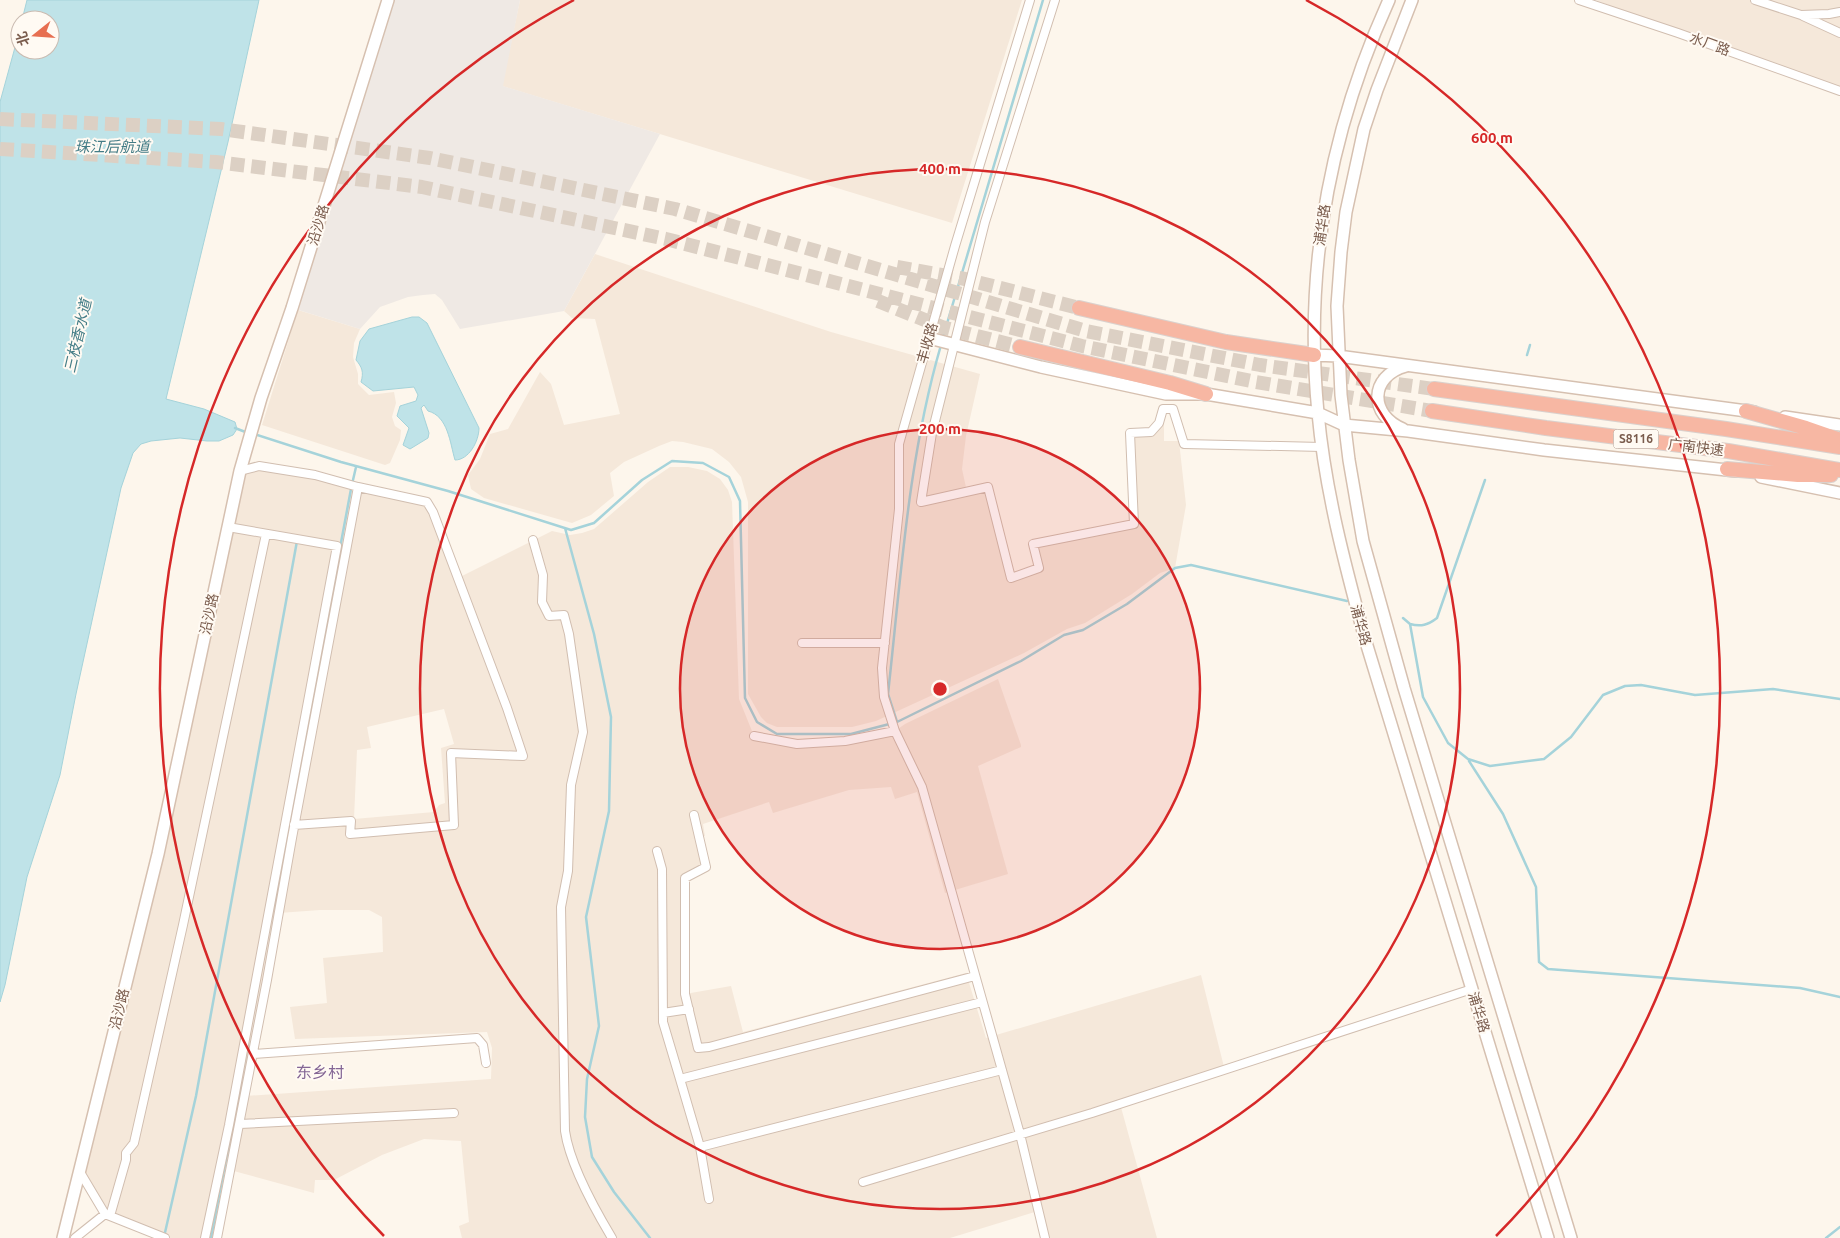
<svg xmlns="http://www.w3.org/2000/svg" width="1840" height="1238" viewBox="0 0 1840 1238" font-family="Ubuntu,'Noto Sans SC',sans-serif">
	<style>
		.residential { fill: #f5e8da; fill-rule: evenodd }
		.industrial { fill: #efe9e4 }
		.water { fill: #bfe3e8; stroke: #a5d3da }
		.lines { fill: none; stroke-linecap: round; stroke-linejoin: round }
		.stream { stroke: #a5d3da; stroke-width: 2.5 }
		.highway-tunnel { stroke: #dcd0c4; stroke-width: 14; stroke-dasharray: 14 7; stroke-linecap: butt }
		.street-casing { stroke: #d1beb0; stroke-width: 10 }
		.secondary-casing { stroke: #d6c0b0; stroke-width: 14 }
		.highway-casing { stroke: #dad1cd; stroke-width: 16 }
		.street { stroke: #fff; stroke-width: 8 }
		.secondary { stroke: #fff; stroke-width: 11 }
		.highway { stroke: #f7b7a3; stroke-width: 14 }
		.ring { fill: none; stroke: #d62828; stroke-width: 2.5 }
		.labels { text-anchor: middle; stroke-width: 4; stroke-linejoin: round; paint-order: stroke }
		.shield { fill: #fffaf3; stroke: #a28b7f; stroke-width: 1 }
		.shield-label { font-size: 12px; font-weight: bold; fill: #7a5c4d }
		.street-label { font-size: 14px; fill: #7a5c4d; stroke: #fffaf3 }
		.water-label { font-size: 15px; font-style: italic; fill: #437c86; stroke: #fffaf3 }
		.quarter-label { font-size: 16px; fill: #846695; stroke: #fffaf3 }
		.centre { fill: #d62828; stroke: #fffaf3; stroke-width: 2.5 }
		.ring-label { font-size: 15px; text-anchor: middle; font-weight: bold; fill: #d62828; stroke: #fffaf3; stroke-width: 4; stroke-linejoin: round; paint-order: stroke }
	</style>
	<rect width="100%" height="100%" fill="#fdf6ec"/>
	<path class="residential" d="M 520,0 L 1022,0 L 952,223 L 502,86 Z
		M 1596,0 L 1840,0 L 1840,92 L 1678,33 Z
		M 595,254 L 831,332 L 980,374 L 966,436 L 962,469 L 967,492 L 988,487 L 1011,578 L 1039,568 L 1033,544 L 1134,524 L 1130,433 L 1151,432 L 1164,423 L 1164,441 L 1179,441 L 1186,505 L 1175,568 L 1160,573 L 1132,594 L 1085,623 L 1067,629 L 1024,653 L 876,721 L 852,727 L 777,727 L 767,723 L 761,717 L 748,694 L 748,502 L 741,477 L 729,462 L 712,449 L 683,442 L 672,441 L 659,446 L 624,462 L 610,473 L 614,496 L 591,515 L 572,523 L 484,498 L 471,489 L 468,475 L 480,459 L 490,434 L 508,429 L 540,372 L 551,384 L 564,425 L 620,414 L 595,319 L 572,318 L 564,311 Z
		M 298,310 L 360,329 L 354,343 L 353,357 L 358,374 L 358,384 L 369,395 L 394,392 L 396,403 L 392,417 L 395,426 L 401,430 L 400,440 L 390,463 L 385,465 L 262,425 Z
		M 259,466 L 430,503 L 436,511 L 462,576 L 552,531 L 570,535 L 582,533 L 594,529 L 648,482 L 670,467 L 688,467 L 707,471 L 720,479 L 728,490 L 732,502 L 739,699 L 754,736 L 797,744 L 895,731 L 905,724 L 998,679 L 1021,745 L 1021,747 L 978,766 L 1008,874 L 945,893 L 917,792 L 895,799 L 891,787 L 849,790 L 773,813 L 769,802 L 703,824 L 705,836 L 688,841 L 699,838 L 706,867 L 685,879 L 685,994 L 731,986 L 743,1032 L 966,973 L 986,1038 L 1201,975 L 1224,1067 L 1119,1100 L 1157,1238 L 1045,1238 L 1038,1211 L 950,1238 L 462,1238 L 459,1226 L 469,1222 L 461,1141 L 424,1139 L 382,1155 L 334,1180 L 315,1180 L 314,1193 L 230,1170 L 217,1238 L 164,1238 L 105,1214 L 80,1172 L 240,471 ZM 444,709 L 454,744 L 441,748 L 445,803 L 439,805 L 434,812 L 354,819 L 357,750 L 371,748 L 367,727 ZM 320,910 L 369,910 L 382,917 L 383,952 L 323,958 L 327,1003 L 290,1007 L 295,1039 L 487,1032 L 492,1048 L 491,1079 L 245,1096 L 279,913 Z"/>
	<path class="industrial" d="M 388,0 L 520,0 L 503,86 L 660,134 L 564,311 L 460,329 L 442,300 L 435,294 L 423,295 L 408,297 L 380,307 L 360,329 L 292,308 Z"/>
	<path class="water" d="M 27,0 L 259,0 L 228,142 L 166,399 L 204,409 L 235,422 L 237,429 L 233,435 L 219,441 L 207,441 L 180,438 L 151,441 L 141,444 L 133,453 L 121,488 L 76,694 L 60,775 L 27,877 L 5,985 L 0,1002 L 0,102 L 20,29 L 20,50 L 50,50 L 50,20 L 22,20 Z
		M 412,317 L 419,317 L 427,323 L 479,428 C 479,441 469,460 455,460 C 450,443 448,416 428,411 L 424,405 L 421,408 L 429,433 L 428,438 L 410,449 L 403,445 L 409,428 L 397,416 L 400,406 L 416,401 L 418,395 L 414,387 L 373,391 L 361,382 C 364,372 362,367 356,360 L 360,341 L 369,329 Z"/>
	<g class="lines">
		<path class="stream" d="M 943,337 L 1043,0
			M 1527,355 L 1530,345
			M 235,428 L 248,433
			M 254,434 L 341,462 L 448,491 L 571,530 L 594,523 L 642,480 L 672,461 L 703,463 L 729,477 L 740,501 L 745,698 L 757,722 L 777,734 L 851,734 L 897,722 L 1021,661 L 1064,635 L 1083,630 L 1127,604 L 1175,568 L 1191,565 L 1347,601
			M 353,480 L 356,467
			M 565,528 L 594,634 L 611,717 L 609,811 L 586,917 L 599,1026 L 587,1079 L 585,1117 L 592,1157 L 614,1192 L 650,1238
			M 340,548 L 351,489
			M 1403,618 L 1410,624 L 1423,697 L 1448,743 L 1468,759 L 1490,766 L 1544,759 L 1571,737 L 1603,695 L 1625,686 L 1641,685 L 1695,695 L 1773,689 L 1840,699
			M 1410,624 C 1421,627 1428,625 1437,618 L 1485,480
			M 897,722 L 888,694 C 901,577 908,458 941,345
			M 1469,761 L 1503,814 L 1536,887 L 1539,962 L 1548,969 L 1800,988 L 1840,997
			M 164,1237 L 196,1096 L 297,541
			M 211,1238 L 236,1107
			M 1826,1238 L 1840,1227"/>
		<path class="highway-tunnel" d="M 0,119 L 221,129 L 430,158 L 675,209 L 1086,331 L 1260,365 L 1434,389
			M 0,149 L 216,162 L 422,187 L 666,239 L 1082,346 L 1256,382 L 1432,411
			M 897,267 L 965,279 L 1079,308
			M 878,301 L 942,327 L 1020,347"/>
		<defs>
			<path id="street" d="M 1030,0 L 955,246 L 899,444 L 899,509 L 882,668 L 884,697 L 895,731 L 922,787 L 1020,1134 L 1045,1238
				M 1055,0 L 985,222 L 932,433 L 921,502 L 988,487 L 1011,578 L 1039,568 L 1033,544 L 1134,524 L 1130,433 L 1151,432 L 1159,423 L 1163,409 L 1173,409 L 1184,444 L 1322,447
				M 1579,0 L 1678,33 L 1840,91
				M 1755,0 L 1801,15 L 1829,14 L 1840,12
				M 1803,16 L 1840,33
				M 533,540 L 543,575 L 542,602 L 549,616 L 564,615 L 569,634 L 583,732 L 571,785 L 568,871 L 561,907 L 565,1131 C 570,1165 594,1208 612,1238
				M 802,643 L 885,643
				M 754,736 L 797,744 L 845,741 L 895,731
				M 694,815 L 706,867 L 685,878 L 685,994 L 698,1048 L 709,1047 L 975,976
				M 294,825 L 351,821 L 350,834 L 454,825 L 451,753 L 523,756 L 507,708 L 433,512 L 427,502 L 358,487
				M 657,851 L 662,869 L 663,1022 L 680,1079
				M 663,1013 L 689,1009
				M 253,1054 L 477,1038 L 483,1045 L 486,1063
				M 240,1124 L 454,1113
				M 700,1147 L 1002,1070
				M 80,1172 L 105,1214 L 165,1238
				M 863,1182 L 1092,1113 L 1472,989
				M 709,1199 L 700,1147 L 680,1079 L 982,1002
				M 110,1216 L 126,1160 L 126,1153 L 134,1143 L 183,925 L 266,534
				M 75,1238 L 105,1214
				M 205,1238 L 229,1125 L 337,546 L 228,527
				M 217,1238 L 267,980 L 292,838 L 358,487 L 315,475 L 259,466 L 240,471"/>
			<path id="secondary" d="M 1389,0 C 1329,132 1304,269 1318,413 C 1325,490 1345,565 1365,639 L 1548,1238
				M 1412,0 L 1377,90 L 1364,129 L 1346,212 L 1341,252 L 1337,306 L 1341,395 L 1349,460 L 1363,541 L 1404,688 L 1571,1238
				M 929,338 L 1041,367 L 1166,394 L 1206,394 L 1318,413 L 1344,425 L 1408,431 L 1544,450 L 1736,471
				M 1314,355 L 1338,356 L 1754,412
				M 1785,417 L 1840,425
				M 1403,429 C 1369,415 1369,376 1406,366
				M 1761,477 L 1840,493
				M 63,1238 L 158,854 L 240,471 L 261,398 L 292,308 L 388,0"/>
			<path id="highway" d="M 1079,308 L 1226,342 L 1314,355
				M 1020,347 L 1170,383 L 1206,394
				M 1434,389 L 1726,429 L 1840,447
				M 1432,411 L 1546,428 L 1728,451 L 1840,470
				M 1746,411 L 1806,428 L 1840,440
				M 1727,469 L 1798,475 L 1831,475"/>
		</defs>
		<use href="#street" class="street-casing"/>
		<use href="#secondary" class="secondary-casing"/>
		<use href="#highway" class="highway-casing"/>
		<use href="#street" class="street"/>
		<use href="#secondary" class="secondary"/>
		<use href="#highway" class="highway"/>
	</g>
	<circle cx="940" cy="689" r="260" fill="#d62828" fill-opacity=".12"/>
	<g class="ring">
		<circle cx="940" cy="689" r="260"/>
		<circle cx="940" cy="689" r="520"/>
		<path d="M384 1236A780 780 0 0 1 574 0M1306 0A780 780 0 0 1 1496 1236"/>
	</g>
	<g class="labels">
		<rect class="shield" x="1613.5" y="429.5" width="45" height="19" rx="4"/>
		<g class="shield-label">
			<text x="1636" y="443">S8116</text>
		</g>
		<g class="street-label">
			<text transform="translate(1710 44) rotate(20)" y="5">水厂路</text>
			<text transform="translate(318 225) rotate(-73)" y="5">沿沙路</text>
			<text transform="translate(1322 225) rotate(-82)" y="5">浦华路</text>
			<text transform="translate(927 343) rotate(-74)" y="5">丰收路</text>
			<text transform="translate(1696 447) rotate(7)" y="5">广南快速</text>
			<text transform="translate(209 614) rotate(-78)" y="5">沿沙路</text>
			<text transform="translate(1361 625) rotate(74)" y="5">浦华路</text>
			<text transform="translate(119 1009) rotate(-76)" y="5">沿沙路</text>
			<text transform="translate(1479 1012) rotate(73)" y="5">浦华路</text>
		</g>
		<g class="water-label">
			<text x="112" y="152">珠江后航道</text>
			<text transform="translate(78 336) rotate(-77)" y="5">三枝香水道</text>
		</g>
		<g class="quarter-label">
			<text x="320" y="1078">东乡村</text>
		</g>
	</g>
	<circle cx="940" cy="689" r="8" class="centre"/>
	<g class="ring-label">
		<text x="1492" y="143">600 m</text>
		<text x="940" y="174">400 m</text>
		<text x="940" y="434">200 m</text>
	</g>
	<g transform="translate(35 35) rotate(253)"><circle r="24" fill="#fffaf3" stroke="#cabbb1"/>
	<path d="M0-4L9 19L0 12L-9 19Z" fill="#e76f51"/>
	<text y="-8" font-size="14" font-weight="bold" text-anchor="middle" fill="#7a5c4d">北</text>
	</g>
</svg>
